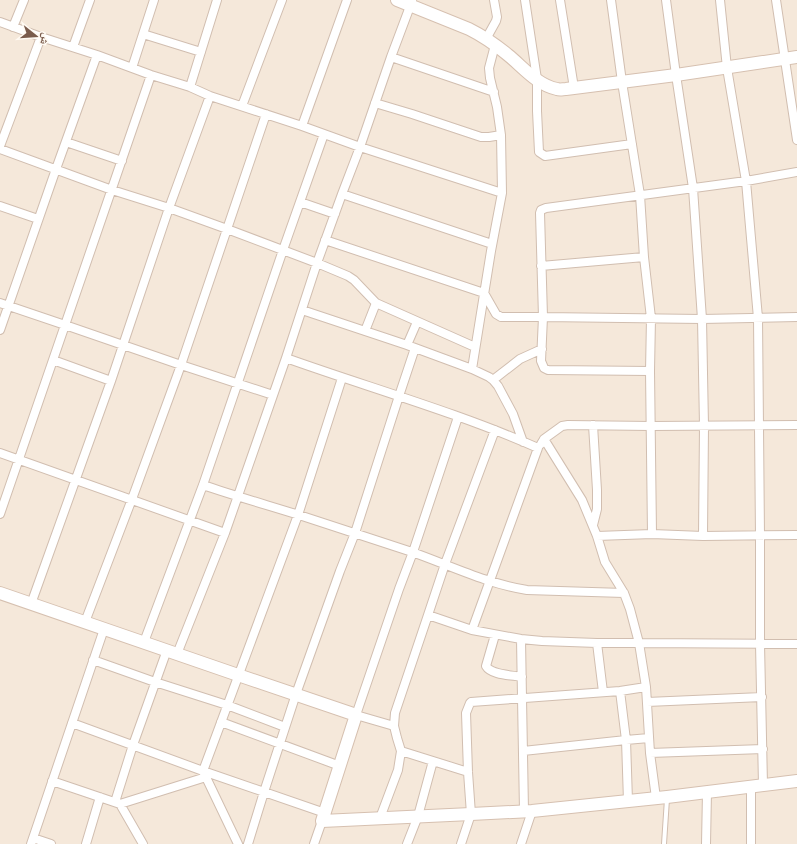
<svg xmlns="http://www.w3.org/2000/svg" width="797" height="844" viewBox="0 0 797 844" font-family="Poppins,'Noto Naskh Arabic',sans-serif">
	<style>
		.residential { fill: #f5e8da }
		.lines { fill: none; stroke-linecap: round; stroke-linejoin: round }
		.lane-casing { stroke: #d1beb0; stroke-width: 6 }
		.street-casing { stroke: #d1beb0; stroke-width: 10 }
		.secondary-casing { stroke: #d6c0b0; stroke-width: 14 }
		.lane { stroke: #fff; stroke-width: 4 }
		.street { stroke: #fff; stroke-width: 8 }
		.secondary { stroke: #fff; stroke-width: 12 }
	</style>
	<rect width="100%" height="100%" fill="#fdf6ec"/>
	<path class="residential" d="M 0,0 L 797,0 L 797,844 L 0,844 Z"/>
	<g class="lines">
		<defs>
			<path id="lane" d="M 664,844 L 667,799"/>
			<path id="street" d="M 525,0 L 537,79 L 537,111 L 539,152 L 545,156 L 632,144
				M 560,0 L 574,88
				M 611,0 L 622,82 L 640,195 L 644,257 L 651,318 L 650,371 L 652,534
				M 666,0 L 676,75 L 693,188 L 702,319 L 704,426 L 703,536
				M 720,0 L 727,68 L 746,181 L 758,318 L 760,536 L 760,644 L 763,785
				M 776,0 L 797,140
				M 0,22 L 41,37 L 97,55 L 151,75 L 190,87 L 210,96 L 302,126 L 360,147 L 502,193
				M 13,27 L 24,0
				M 143,34 L 201,52
				M 486,39 L 496,21 L 497,17 L 494,0
				M 73,47 L 90,0
				M 391,57 L 494,92
				M 132,68 L 154,0
				M 190,87 L 217,0
				M 375,103 L 412,114 L 481,137 L 489,137 L 501,135
				M 242,106 L 282,0
				M 302,126 L 347,0
				M 66,142 L 122,161
				M 0,146 L 41,37
				M 0,149 L 112,190 L 169,208 L 227,229 L 317,263 L 348,276 L 354,280 L 376,303 L 475,347
				M 342,194 L 492,244
				M 300,202 L 335,214
				M 0,206 L 38,219
				M 325,240 L 484,293 L 496,314 L 501,317 L 543,317 L 702,319 L 797,317
				M 541,266 L 644,257
				M 0,303 L 65,325 L 181,365 L 273,395
				M 302,310 L 407,345 L 472,369 L 489,377 L 493,380 L 498,386 L 513,414 L 523,442
				M 0,330 L 56,169 L 97,55
				M 365,331 L 376,303
				M 407,345 L 417,322
				M 286,358 C 370,388 456,412 538,448 L 472,630 L 428,615 L 395,713 L 394,726 L 397,738 L 401,751 L 398,770 L 380,818
				M 53,360 L 111,381
				M 472,369 L 491,251 L 502,193 L 501,135 L 497,107 L 490,78 L 489,68 L 495,45
				M 650,371 L 548,370 L 544,368 L 541,361 L 543,317 L 540,213 L 541,210 L 546,208 L 746,181 L 797,172
				M 493,380 L 520,359 L 542,349
				M 593,425 L 597,490 L 597,509 L 593,525
				M 544,439 L 582,500 L 597,536 L 605,562 L 624,593 L 630,609 L 639,643 L 646,687 L 650,753 L 656,798
				M 541,444 L 544,439 L 562,426 L 568,425 L 651,426 L 797,425
				M 0,453 L 225,533
				M 203,485 C 235,496 267,505 299,515 C 336,527 372,539 409,551 C 447,564 487,584 527,590 L 624,593
				M 0,514 L 151,75
				M 597,536 L 652,534 L 703,536 L 797,535
				M 31,604 L 111,381 L 169,208 L 210,96
				M 428,615 L 445,564 L 495,430
				M 85,622 L 132,499 L 181,365 L 266,114
				M 472,630 L 521,639 L 542,641 L 597,643 L 639,643 L 797,644
				M 495,635 L 486,666 C 491,675 511,675 522,677
				M 521,639 L 522,698 L 524,811
				M 144,642 L 203,485 L 283,250 L 324,134
				M 597,643 L 603,692
				M 177,654 L 225,533 L 286,358 L 317,263 L 342,194 L 360,147 L 391,57 L 412,1
				M 93,660 L 155,682 L 227,705 L 285,727
				M 620,691 L 626,740 L 628,801
				M 647,702 L 762,697
				M 221,722 L 340,766
				M 72,723 L 203,771 L 325,813
				M 394,726 L 356,715 L 399,589 L 413,552 L 458,417
				M 401,751 L 468,772
				M 523,751 L 626,740 L 649,738
				M 650,753 L 763,749
				M 52,781 L 120,804 L 206,777
				M 115,802 L 133,745 L 167,650
				M 120,804 L 143,844
				M 33,838 L 51,844
				M 31,844 L 104,629
				M 86,844 L 100,797
				M 238,844 L 203,771 L 298,515 L 342,378
				M 248,844 L 264,792 L 296,694 L 340,571 L 355,533 L 399,396 L 415,348
				M 314,844 L 322,821
				M 407,844 L 418,816 L 433,761
				M 461,844 L 471,814 L 468,772 L 466,713 L 470,703 L 471,702 L 620,691 L 646,687
				M 521,844 L 532,811
				M 706,844 L 707,792
				M 751,844 L 751,786"/>
			<path id="secondary" d="M 397,0 L 469,29 C 483,36 496,45 508,55 C 523,67 537,85 557,89 C 560,90 563,89 566,89 L 676,75 L 797,57
				M 0,593 L 238,675 L 356,715 L 322,821 L 471,814 L 532,811 L 667,797 L 797,781"/>
		</defs>
		<use href="#lane" class="lane-casing"/>
		<use href="#street" class="street-casing"/>
		<use href="#secondary" class="secondary-casing"/>
		<use href="#lane" class="lane"/>
		<use href="#street" class="street"/>
		<use href="#secondary" class="secondary"/>
	</g>
	<g transform="translate(36 36) rotate(107)" stroke="#fffaf3" stroke-width="3" paint-order="stroke">
	<path d="M0-3L7 15L0 10L-7 15Z" fill="#7a5c4d"/>
	<text y="-6" font-size="11" font-weight="bold" text-anchor="middle" fill="#7a5c4d">ش</text>
	</g>
</svg>
